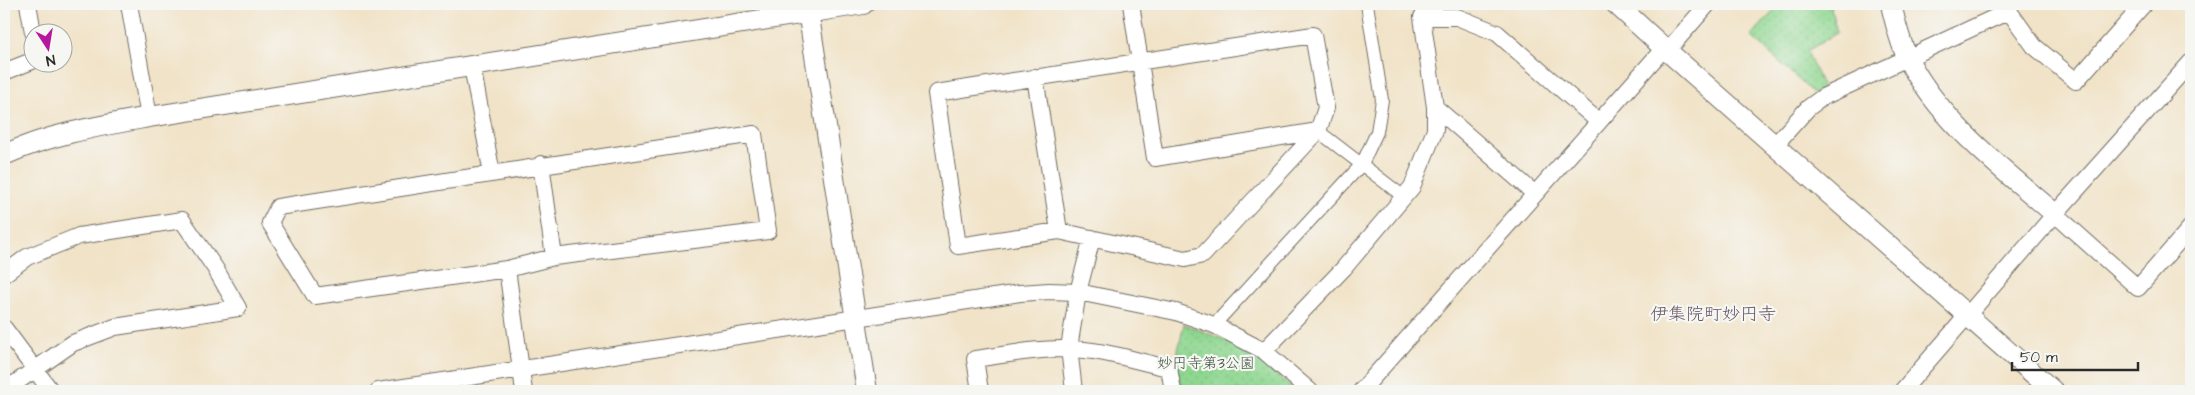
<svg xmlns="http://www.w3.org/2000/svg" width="2195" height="395" viewBox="0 0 2195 395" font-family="'Architects Daughter','Klee One',sans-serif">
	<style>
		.grass { fill: url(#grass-dots); stroke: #5d815e }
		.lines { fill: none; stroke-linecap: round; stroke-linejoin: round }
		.pedestrian-casing { stroke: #706b62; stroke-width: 14 }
		.minor-casing { stroke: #706b62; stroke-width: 18 }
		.tertiary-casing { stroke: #706b62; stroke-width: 22 }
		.pedestrian { stroke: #fff; stroke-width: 12 }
		.minor { stroke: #fff; stroke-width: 16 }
		.tertiary { stroke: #fff; stroke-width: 20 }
		.labels { text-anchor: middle; stroke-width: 4.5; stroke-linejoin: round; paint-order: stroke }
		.park-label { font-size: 15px; fill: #445644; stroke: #f6f6f2 }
		.quarter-label { font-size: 18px; fill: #6a5867; stroke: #f6f6f2 }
	</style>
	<defs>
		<pattern id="grass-dots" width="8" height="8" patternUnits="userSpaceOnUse" patternTransform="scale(1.25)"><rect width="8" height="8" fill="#8fd791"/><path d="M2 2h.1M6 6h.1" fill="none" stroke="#7cb97d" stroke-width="1.8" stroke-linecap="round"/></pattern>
	</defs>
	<rect width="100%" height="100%" fill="#f6f6f2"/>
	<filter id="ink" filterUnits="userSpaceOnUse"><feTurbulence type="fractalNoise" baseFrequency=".02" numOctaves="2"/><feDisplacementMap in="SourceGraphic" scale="10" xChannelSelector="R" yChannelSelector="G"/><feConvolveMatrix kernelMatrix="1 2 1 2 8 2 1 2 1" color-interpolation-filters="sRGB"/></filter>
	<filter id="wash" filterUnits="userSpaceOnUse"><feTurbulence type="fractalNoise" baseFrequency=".0096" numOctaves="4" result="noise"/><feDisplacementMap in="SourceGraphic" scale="20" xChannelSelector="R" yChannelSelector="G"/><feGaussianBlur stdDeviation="1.12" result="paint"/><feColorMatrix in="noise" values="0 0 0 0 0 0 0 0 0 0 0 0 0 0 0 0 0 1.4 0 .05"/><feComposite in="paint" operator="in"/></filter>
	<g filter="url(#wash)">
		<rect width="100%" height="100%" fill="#f1e3c8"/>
		<path class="grass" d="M 1780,4 L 1830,4 L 1837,33 L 1807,51 L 1823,88 L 1814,94 L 1751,36 Z
			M 1184,324 L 1238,345 L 1297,391 L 1181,391 L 1176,359 Z"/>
	</g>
	<g filter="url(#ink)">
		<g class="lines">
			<defs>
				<path id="pedestrian" d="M 1318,131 L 1404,197
					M 1214,325 L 1362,164 L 1377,132 L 1382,100 L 1367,4"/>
				<path id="minor" d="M 28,4 L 33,32
					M 129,4 L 149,117
					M 1131,4 L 1155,158 L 1318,131
					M 2009,11 L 2034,46 L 2076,81 L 2144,4
					M 1313,35 L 1326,108 L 1318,131 L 1203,255 L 1185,259 L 1059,231 L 958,246 L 936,93 Z
					M 472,66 L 492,174
					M 4,72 L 32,61
					M 1035,77 L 1059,231
					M 1435,107 L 1535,194
					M 754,134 L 768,231 L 554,257 L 507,269 L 315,296 L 270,223 L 278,207 C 437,183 595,157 754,134 Z
					M 1775,145 L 1808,108 L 1823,97 L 2009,11 L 2006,4
					M 541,164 L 554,257
					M 2055,214 L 2138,288 L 2191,227
					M 507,269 L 524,391
					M 4,274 L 27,257 L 79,236 L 182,220 L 215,268 L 238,308 L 115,327 L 73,343 L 4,391
					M 4,328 L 51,391
					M 1264,351 L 1344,268 L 1412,187 L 1435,130 L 1435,107 L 1422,17 L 1457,17 L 1497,33 L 1599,122
					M 378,391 L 1020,293 L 1049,291 L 1078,292 L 1176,312 L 1214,325 L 1264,351 L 1310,391
					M 980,391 L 975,359 C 1006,355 1036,348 1067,349 C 1101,349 1136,361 1169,368 L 1173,391
					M 1074,391 L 1069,348 L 1078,292 L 1092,238
					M 1361,391 L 1658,55 L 1674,43 L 1708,4
					M 1902,391 L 2055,214 L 2191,62"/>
				<path id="tertiary" d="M 807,4 L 867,391
					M 1616,4 L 1665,49 L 2053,391
					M 1891,4 C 1895,22 1900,42 1908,59 C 1940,122 2003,169 2055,214
					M 4,155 C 50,134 99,126 149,117 L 863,4"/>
			</defs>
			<use href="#pedestrian" class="pedestrian-casing"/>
			<use href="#minor" class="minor-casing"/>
			<use href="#tertiary" class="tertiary-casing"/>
			<use href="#pedestrian" class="pedestrian"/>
			<use href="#minor" class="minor"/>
			<use href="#tertiary" class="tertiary"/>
		</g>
	</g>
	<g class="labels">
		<g class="park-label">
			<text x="1206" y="368">妙円寺第3公園</text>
		</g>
		<g class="quarter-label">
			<text x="1713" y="320">伊集院町妙円寺</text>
		</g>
	</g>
	<rect width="2195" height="395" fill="none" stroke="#f6f6f2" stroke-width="20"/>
	<g transform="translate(48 48) rotate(168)"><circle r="24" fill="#f6f6f2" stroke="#a5a5a2"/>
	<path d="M0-4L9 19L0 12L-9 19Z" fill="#b5179e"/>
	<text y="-8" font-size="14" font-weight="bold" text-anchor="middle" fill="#2b2b2b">N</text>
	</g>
	<path d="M2012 362v8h126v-8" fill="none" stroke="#2b2b2b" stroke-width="2.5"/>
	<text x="2020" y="362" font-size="15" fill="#2b2b2b" stroke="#f6f6f2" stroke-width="4" paint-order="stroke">50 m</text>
</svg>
